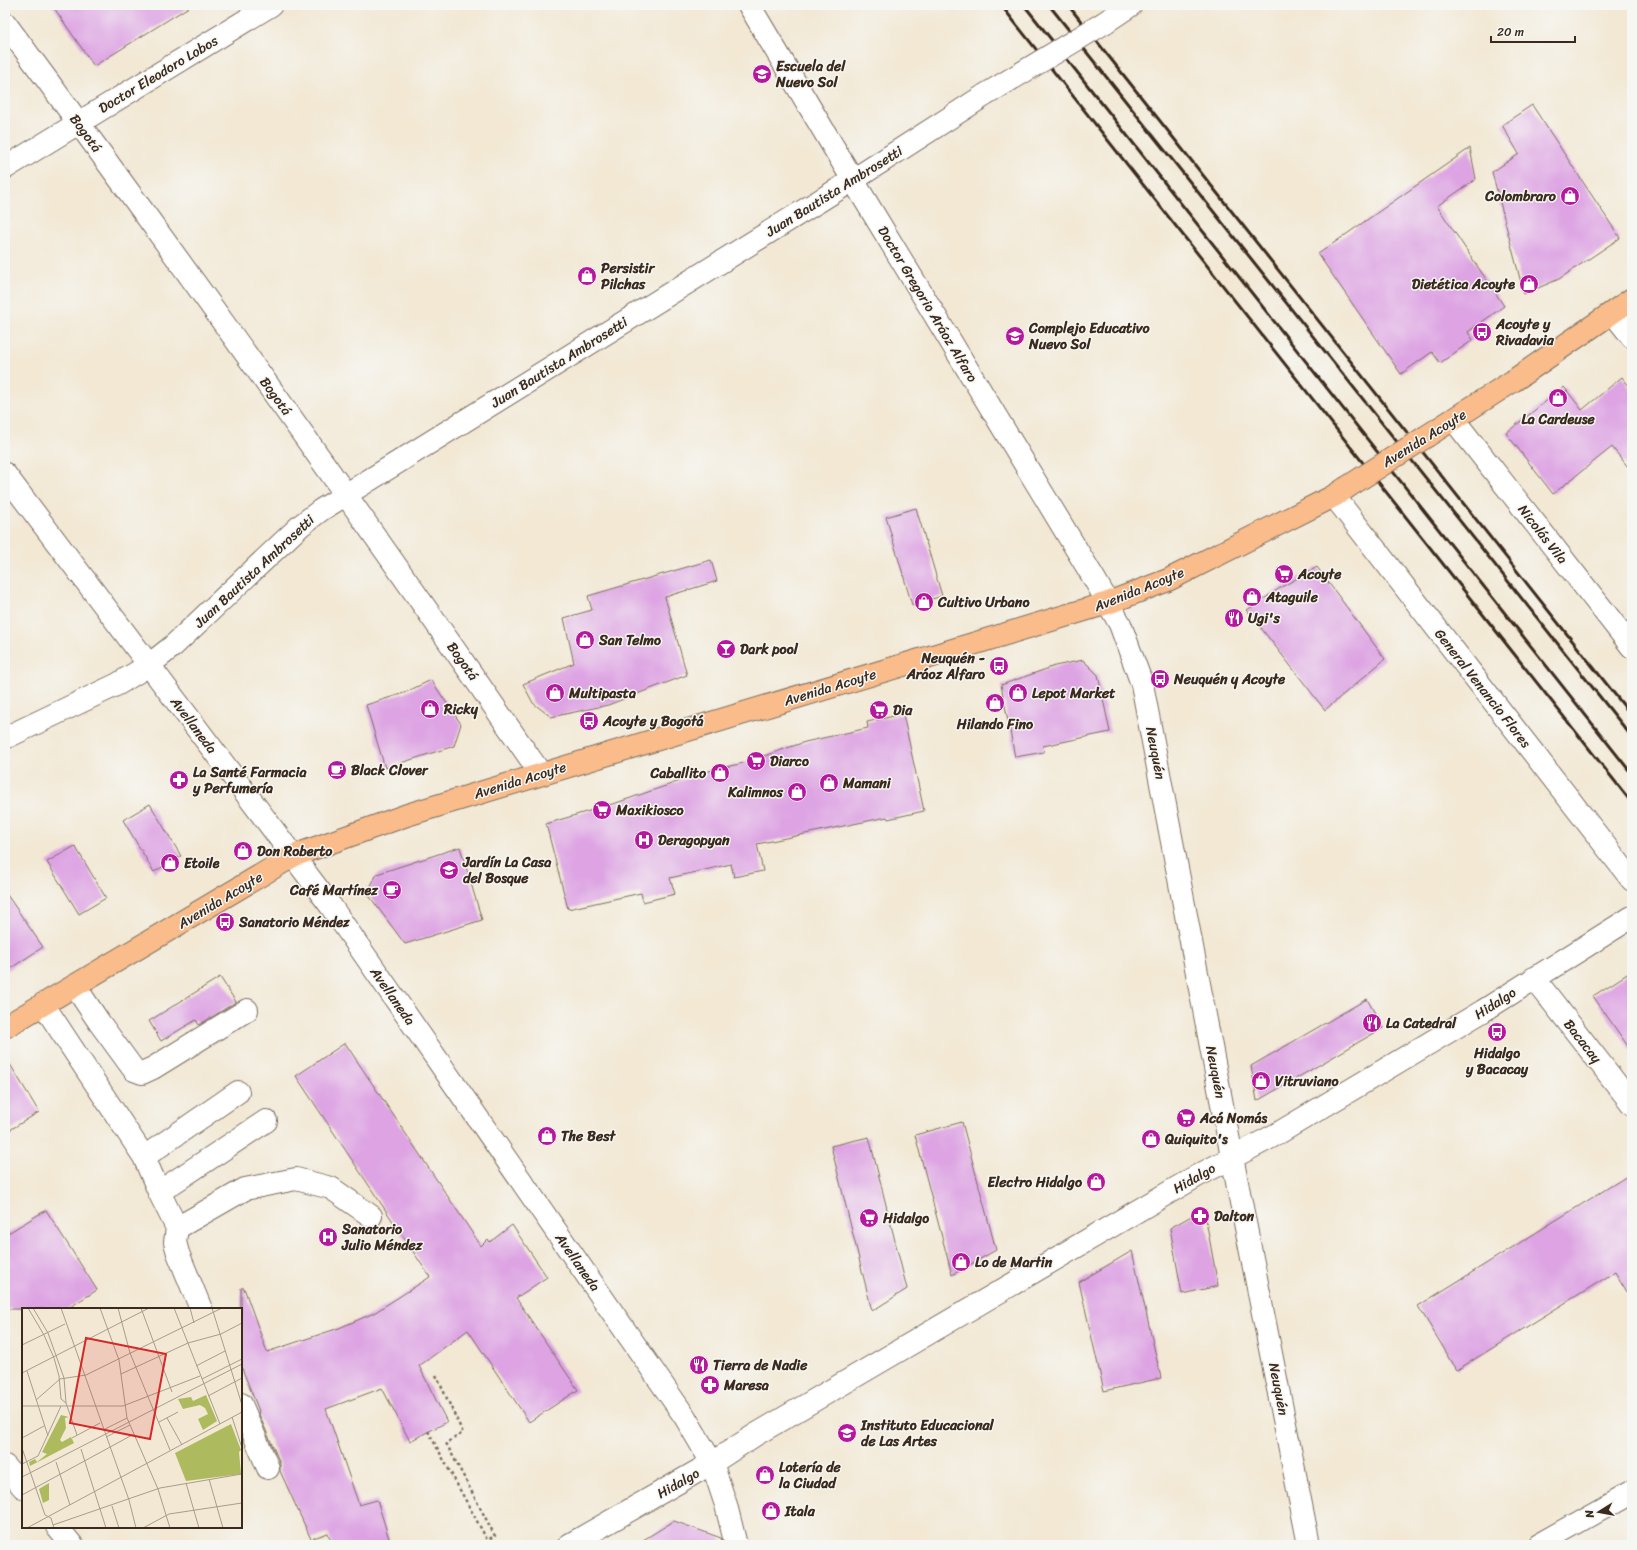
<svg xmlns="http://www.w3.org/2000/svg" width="1637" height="1550" viewBox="0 0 1637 1550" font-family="Sriracha,sans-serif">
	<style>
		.building { fill: #dda3e3 }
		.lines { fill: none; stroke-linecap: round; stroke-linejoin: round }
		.minor-casing { stroke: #7b6c5e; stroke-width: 24 }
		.major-casing { stroke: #7b6c5e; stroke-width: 24 }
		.path { stroke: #7b6c5e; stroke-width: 2.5; stroke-dasharray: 3 3; stroke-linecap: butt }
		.minor { stroke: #fff; stroke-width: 22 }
		.major { stroke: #f9bc8a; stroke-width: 22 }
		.rail { stroke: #3b2a1e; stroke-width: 3 }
		.minor-bridge-casing { stroke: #7b6c5e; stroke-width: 24; stroke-linecap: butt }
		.major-bridge-casing { stroke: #7b6c5e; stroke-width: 24; stroke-linecap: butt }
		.minor-bridge { stroke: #fff; stroke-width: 22 }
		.major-bridge { stroke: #f9bc8a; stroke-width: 22 }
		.labels { text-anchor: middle; stroke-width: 3; stroke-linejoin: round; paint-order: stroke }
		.poi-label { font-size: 14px; font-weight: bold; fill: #3b2a1e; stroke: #f6f6f2; text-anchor: start }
		.street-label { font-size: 14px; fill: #3b2a1e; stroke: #f6f6f2 }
		.inset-road { fill: none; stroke: #a99c8b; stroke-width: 1 }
		.view { fill: #d62828; fill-opacity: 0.15; stroke: #d62828; stroke-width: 2 }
		.inset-edge { fill: none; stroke: #3b2a1e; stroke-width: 2 }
	</style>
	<rect width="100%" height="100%" fill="#f6f6f2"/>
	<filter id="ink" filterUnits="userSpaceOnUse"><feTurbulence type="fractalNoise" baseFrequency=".025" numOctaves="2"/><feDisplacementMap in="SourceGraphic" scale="8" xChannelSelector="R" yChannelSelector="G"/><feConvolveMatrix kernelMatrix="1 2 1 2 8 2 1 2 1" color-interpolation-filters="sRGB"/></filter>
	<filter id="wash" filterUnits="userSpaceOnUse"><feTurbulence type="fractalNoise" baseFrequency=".012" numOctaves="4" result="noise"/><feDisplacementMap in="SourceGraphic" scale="16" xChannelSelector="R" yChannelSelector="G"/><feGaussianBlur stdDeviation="0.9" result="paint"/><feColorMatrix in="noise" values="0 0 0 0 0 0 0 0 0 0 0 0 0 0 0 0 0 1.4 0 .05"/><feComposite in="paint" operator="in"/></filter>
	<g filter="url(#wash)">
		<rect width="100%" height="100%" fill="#f2e8d4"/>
		<g id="blocks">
			<path class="building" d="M 52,5 L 192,5 L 94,66 Z
				M 1532,105 L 1620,238 L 1559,279 L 1524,294 L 1492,172 L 1519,154 L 1502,125 Z
				M 1470,148 L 1476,179 L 1437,206 L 1504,306 L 1468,332 L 1473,340 L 1440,363 L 1432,352 L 1401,374 L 1318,254 Z
				M 1622,377 L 1632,390 L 1632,472 L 1612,447 L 1553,494 L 1506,433 L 1564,387 L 1582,410 Z
				M 916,508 L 942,596 L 912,605 L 886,517 Z
				M 711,560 L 717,581 L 665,597 L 687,675 L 608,705 L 551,717 L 533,703 L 523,684 L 574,663 L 564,618 L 592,610 L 588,596 Z
				M 1317,567 L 1385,659 L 1325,710 L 1247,610 L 1280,588 Z
				M 1083,660 L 1098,675 L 1110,732 L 1043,746 L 1044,752 L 1015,757 L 1001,685 L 1055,666 Z
				M 431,680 L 461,724 L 454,746 L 385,768 L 366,705 L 404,693 Z
				M 903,714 L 924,811 L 888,819 L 887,817 L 757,844 L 763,871 L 734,877 L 731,864 L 670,878 L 675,894 L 643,902 L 641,893 L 568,909 L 546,824 L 619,802 L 715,769 L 740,764 L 805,742 L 868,728 L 867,722 Z
				M 150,804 L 181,856 L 154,872 L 123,820 Z
				M 75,846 L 106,898 L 79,914 L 47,862 Z
				M 460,847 L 482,920 L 405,944 L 367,893 L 377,874 Z
				M 5,892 L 43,947 L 5,972 Z
				M 1632,971 L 1632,1052 L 1593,996 Z
				M 220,977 L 236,1002 L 199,1025 L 196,1020 L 161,1041 L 149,1021 Z
				M 1367,999 L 1383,1028 L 1257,1101 L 1251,1066 Z
				M 345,1043 L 481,1246 L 488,1239 L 490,1242 L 512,1225 L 547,1277 L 516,1298 L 578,1390 L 529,1422 L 468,1330 L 419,1366 L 447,1422 L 410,1441 L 382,1388 L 326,1409 L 359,1505 L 377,1500 L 391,1545 L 332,1545 L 328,1533 L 311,1539 L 280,1471 L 280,1463 L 258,1412 L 259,1411 L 241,1366 L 241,1288 L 244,1288 L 267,1352 L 339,1328 L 374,1313 L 430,1277 L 296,1076 Z
				M 5,1056 L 39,1112 L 5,1133 Z
				M 962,1122 L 996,1250 L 952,1275 L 915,1135 Z
				M 869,1137 L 907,1289 L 872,1311 L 831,1146 Z
				M 1632,1173 L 1632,1300 L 1615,1272 L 1457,1370 L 1418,1306 Z
				M 1204,1209 L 1218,1286 L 1182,1294 L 1170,1228 Z
				M 46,1210 L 97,1290 L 67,1309 L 5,1309 L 5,1235 Z
				M 1132,1251 L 1161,1378 L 1104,1391 L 1079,1282 Z
				M 674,1521 L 721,1538 L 723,1545 L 635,1545 Z"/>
		</g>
	</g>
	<g filter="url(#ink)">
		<use href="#blocks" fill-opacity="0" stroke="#7b6c5e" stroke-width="1"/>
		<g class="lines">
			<defs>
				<path id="minor" d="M 749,5 L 853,180 L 1095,580 L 1120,624 L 1142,684 L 1232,1157 L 1309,1545
					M 5,23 C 188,270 366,521 541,774
					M 1104,23 L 1131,5
					M 5,168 L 271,5
					M 1613,313 L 1632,337
					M 1454,420 L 1632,647
					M 5,474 L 330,905 L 685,1417 L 712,1463 L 726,1505 L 736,1545
					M 1334,496 L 1632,880
					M 5,738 L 118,684 L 149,665 L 173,646 L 300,526 L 321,510 L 853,180 L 985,95
					M 1534,978 L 1632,1104
					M 75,986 L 99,1022 L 134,1070 L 142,1073 L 153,1068 L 247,1010
					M 43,1004 L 144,1157 L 159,1192 L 266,1121
					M 144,1157 L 238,1092
					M 159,1192 L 177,1228 L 245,1189 L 296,1179 L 331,1188 L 371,1216
					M 177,1228 L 175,1242 L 178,1253 L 201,1309
					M 241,1404 L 268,1468
					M 5,1466 L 23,1487
					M 57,1527 L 72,1545
					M 569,1545 L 712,1463 L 755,1435 L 1197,1176 L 1277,1134 L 1483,1011 L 1632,917
					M 1538,1545 L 1632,1492"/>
				<path id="major" d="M 1427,436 L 1513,381 L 1632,299
					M 5,1027 L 293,856 L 407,815 L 1108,603 L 1168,580 L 1334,496 L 1346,488"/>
			</defs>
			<use href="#minor" class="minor-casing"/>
			<use href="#major" class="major-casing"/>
			<path class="path" d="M 436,1375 L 463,1433 L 446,1443 L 495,1536 L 487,1540
				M 428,1431 L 490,1545"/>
			<use href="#minor" class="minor"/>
			<use href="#major" class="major"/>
			<path class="rail" d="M 1001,5 L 1632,803
				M 1024,5 L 1632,774
				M 1049,5 L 1632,737
				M 1068,5 L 1632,716"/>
			<defs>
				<path id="minor-bridge" d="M 985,95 L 1104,23"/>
				<path id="major-bridge" d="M 1346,488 L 1427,436"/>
			</defs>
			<use href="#minor-bridge" class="minor-bridge-casing"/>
			<use href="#major-bridge" class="major-bridge-casing"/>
			<use href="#minor-bridge" class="minor-bridge"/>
			<use href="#major-bridge" class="major-bridge"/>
		</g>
	</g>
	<defs>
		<symbol id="school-disc" viewBox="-11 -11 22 22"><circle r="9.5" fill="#b5179e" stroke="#f6f6f2"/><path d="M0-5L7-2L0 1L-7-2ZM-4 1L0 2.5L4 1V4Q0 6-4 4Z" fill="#fff"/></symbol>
		<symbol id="shop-disc" viewBox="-11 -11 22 22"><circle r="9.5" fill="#b5179e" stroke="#f6f6f2"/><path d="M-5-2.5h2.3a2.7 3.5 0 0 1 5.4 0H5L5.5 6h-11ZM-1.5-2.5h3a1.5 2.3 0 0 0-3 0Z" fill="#fff"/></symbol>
		<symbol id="bus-disc" viewBox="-11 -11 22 22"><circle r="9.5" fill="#b5179e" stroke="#f6f6f2"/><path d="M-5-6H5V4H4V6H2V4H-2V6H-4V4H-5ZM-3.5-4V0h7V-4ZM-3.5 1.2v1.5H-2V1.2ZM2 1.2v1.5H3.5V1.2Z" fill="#fff"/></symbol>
		<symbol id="supermarket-disc" viewBox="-11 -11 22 22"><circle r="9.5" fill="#b5179e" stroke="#f6f6f2"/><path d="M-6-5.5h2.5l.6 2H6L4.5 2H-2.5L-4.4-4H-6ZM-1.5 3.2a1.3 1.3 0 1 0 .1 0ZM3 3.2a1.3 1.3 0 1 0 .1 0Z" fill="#fff"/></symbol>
		<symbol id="restaurant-disc" viewBox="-11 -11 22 22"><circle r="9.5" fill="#b5179e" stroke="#f6f6f2"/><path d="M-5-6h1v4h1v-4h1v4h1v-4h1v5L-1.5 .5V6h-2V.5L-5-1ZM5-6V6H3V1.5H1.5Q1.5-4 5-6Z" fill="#fff"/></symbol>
		<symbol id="bar-disc" viewBox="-11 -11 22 22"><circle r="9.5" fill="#b5179e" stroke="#f6f6f2"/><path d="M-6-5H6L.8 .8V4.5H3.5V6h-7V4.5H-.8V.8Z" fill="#fff"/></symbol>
		<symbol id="cafe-disc" viewBox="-11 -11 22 22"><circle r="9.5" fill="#b5179e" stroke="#f6f6f2"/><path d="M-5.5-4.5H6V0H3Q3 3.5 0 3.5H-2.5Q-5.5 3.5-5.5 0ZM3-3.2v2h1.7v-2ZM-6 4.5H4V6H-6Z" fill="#fff"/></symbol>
		<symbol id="pharmacy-disc" viewBox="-11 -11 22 22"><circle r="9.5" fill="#b5179e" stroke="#f6f6f2"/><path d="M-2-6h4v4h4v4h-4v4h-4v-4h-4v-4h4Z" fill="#fff"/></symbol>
		<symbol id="hospital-disc" viewBox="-11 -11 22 22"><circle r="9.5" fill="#b5179e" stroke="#f6f6f2"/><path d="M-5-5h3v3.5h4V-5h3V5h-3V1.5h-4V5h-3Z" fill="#fff"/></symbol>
	</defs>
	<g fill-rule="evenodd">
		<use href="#school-disc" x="751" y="63" width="22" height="22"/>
		<use href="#shop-disc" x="1559" y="185" width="22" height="22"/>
		<use href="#shop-disc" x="576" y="265" width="22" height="22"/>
		<use href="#shop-disc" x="1518" y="273" width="22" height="22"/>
		<use href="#bus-disc" x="1471" y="321" width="22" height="22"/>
		<use href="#school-disc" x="1004" y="325" width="22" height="22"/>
		<use href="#shop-disc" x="1547" y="387" width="22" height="22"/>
		<use href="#supermarket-disc" x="1273" y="563" width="22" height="22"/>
		<use href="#shop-disc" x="1241" y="586" width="22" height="22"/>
		<use href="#shop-disc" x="913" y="591" width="22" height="22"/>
		<use href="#restaurant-disc" x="1223" y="607" width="22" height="22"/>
		<use href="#shop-disc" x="574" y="629" width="22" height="22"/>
		<use href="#bar-disc" x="715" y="638" width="22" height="22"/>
		<use href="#bus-disc" x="988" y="655" width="22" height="22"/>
		<use href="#bus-disc" x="1149" y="668" width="22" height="22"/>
		<use href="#shop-disc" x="544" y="682" width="22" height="22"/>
		<use href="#shop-disc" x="1007" y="682" width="22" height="22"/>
		<use href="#shop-disc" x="984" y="692" width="22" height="22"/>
		<use href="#shop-disc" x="419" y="698" width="22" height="22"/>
		<use href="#supermarket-disc" x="868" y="699" width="22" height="22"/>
		<use href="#bus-disc" x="578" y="710" width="22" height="22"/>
		<use href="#supermarket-disc" x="745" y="750" width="22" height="22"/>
		<use href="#cafe-disc" x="326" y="759" width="22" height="22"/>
		<use href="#shop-disc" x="709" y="762" width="22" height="22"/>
		<use href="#pharmacy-disc" x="168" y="769" width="22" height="22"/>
		<use href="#shop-disc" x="818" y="772" width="22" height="22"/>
		<use href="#shop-disc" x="786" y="781" width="22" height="22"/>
		<use href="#supermarket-disc" x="591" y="799" width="22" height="22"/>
		<use href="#hospital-disc" x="633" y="829" width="22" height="22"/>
		<use href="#shop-disc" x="232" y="840" width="22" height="22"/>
		<use href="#shop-disc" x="159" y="852" width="22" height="22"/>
		<use href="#school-disc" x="438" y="859" width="22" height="22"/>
		<use href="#cafe-disc" x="381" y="879" width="22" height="22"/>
		<use href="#bus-disc" x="214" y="911" width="22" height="22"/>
		<use href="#restaurant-disc" x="1361" y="1012" width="22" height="22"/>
		<use href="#bus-disc" x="1486" y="1021" width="22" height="22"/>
		<use href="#shop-disc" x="1250" y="1070" width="22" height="22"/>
		<use href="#supermarket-disc" x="1175" y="1107" width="22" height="22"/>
		<use href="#shop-disc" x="536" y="1125" width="22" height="22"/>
		<use href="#shop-disc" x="1140" y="1128" width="22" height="22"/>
		<use href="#shop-disc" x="1085" y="1171" width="22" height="22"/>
		<use href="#pharmacy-disc" x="1189" y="1205" width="22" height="22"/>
		<use href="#supermarket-disc" x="858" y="1207" width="22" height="22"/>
		<use href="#hospital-disc" x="317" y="1226" width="22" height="22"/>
		<use href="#shop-disc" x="950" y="1251" width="22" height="22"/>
		<use href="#restaurant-disc" x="688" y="1354" width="22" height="22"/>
		<use href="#pharmacy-disc" x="699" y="1374" width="22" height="22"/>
		<use href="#school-disc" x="836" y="1422" width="22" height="22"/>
		<use href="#shop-disc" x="754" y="1464" width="22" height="22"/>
		<use href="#shop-disc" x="760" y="1500" width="22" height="22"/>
	</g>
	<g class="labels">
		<g class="poi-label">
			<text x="776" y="71">Escuela del<tspan x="776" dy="16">Nuevo Sol</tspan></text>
			<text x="1556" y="201" text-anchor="end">Colombraro</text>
			<text x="601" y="273">Persistir<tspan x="601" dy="16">Pilchas</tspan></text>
			<text x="1515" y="289" text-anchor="end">Dietética Acoyte</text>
			<text x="1496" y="329">Acoyte y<tspan x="1496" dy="16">Rivadavia</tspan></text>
			<text x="1029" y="333">Complejo Educativo<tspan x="1029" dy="16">Nuevo Sol</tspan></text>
			<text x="1558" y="424" text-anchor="middle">La Cardeuse</text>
			<text x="1298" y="579">Acoyte</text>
			<text x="1266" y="602">Ataguile</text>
			<text x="938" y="607">Cultivo Urbano</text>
			<text x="1248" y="623">Ugi's</text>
			<text x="599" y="645">San Telmo</text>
			<text x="740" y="654">Dark pool</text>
			<text x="985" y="663" text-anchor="end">Neuquén -<tspan x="985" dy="16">Aráoz Alfaro</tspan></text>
			<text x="1174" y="684">Neuquén y Acoyte</text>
			<text x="569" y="698">Multipasta</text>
			<text x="1032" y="698">Lepot Market</text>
			<text x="444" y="714">Ricky</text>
			<text x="893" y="715">Dia</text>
			<text x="603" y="726">Acoyte y Bogotá</text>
			<text x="995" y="729" text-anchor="middle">Hilando Fino</text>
			<text x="770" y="766">Diarco</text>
			<text x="351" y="775">Black Clover</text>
			<text x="193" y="777">La Santé Farmacia<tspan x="193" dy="16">y Perfumería</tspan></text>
			<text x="706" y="778" text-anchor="end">Caballito</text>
			<text x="843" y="788">Mamani</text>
			<text x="783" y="797" text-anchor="end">Kalimnos</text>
			<text x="616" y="815">Maxikiosco</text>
			<text x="658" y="845">Deragopyan</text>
			<text x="257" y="856">Don Roberto</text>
			<text x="463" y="867">Jardín La Casa<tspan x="463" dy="16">del Bosque</tspan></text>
			<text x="184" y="868">Etoile</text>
			<text x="378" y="895" text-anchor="end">Café Martínez</text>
			<text x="239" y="927">Sanatorio Méndez</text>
			<text x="1386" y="1028">La Catedral</text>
			<text x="1497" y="1058" text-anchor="middle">Hidalgo<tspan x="1497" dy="16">y Bacacay</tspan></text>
			<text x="1275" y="1086">Vitruviano</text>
			<text x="1200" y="1123">Acá Nomás</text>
			<text x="561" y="1141">The Best</text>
			<text x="1165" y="1144">Quiquito's</text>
			<text x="1082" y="1187" text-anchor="end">Electro Hidalgo</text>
			<text x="1214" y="1221">Dalton</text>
			<text x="883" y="1223">Hidalgo</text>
			<text x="342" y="1234">Sanatorio<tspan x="342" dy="16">Julio Méndez</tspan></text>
			<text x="975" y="1267">Lo de Martin</text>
			<text x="713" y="1370">Tierra de Nadie</text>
			<text x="724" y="1390">Maresa</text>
			<text x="861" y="1430">Instituto Educacional<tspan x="861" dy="16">de Las Artes</tspan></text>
			<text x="779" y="1472">Lotería de<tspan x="779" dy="16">la Ciudad</tspan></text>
			<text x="785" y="1516">Itala</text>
		</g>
		<g class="street-label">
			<text transform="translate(158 74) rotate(-31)" y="5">Doctor Eleodoro Lobos</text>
			<text transform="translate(86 133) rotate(54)" y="5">Bogotá</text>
			<text transform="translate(834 191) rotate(-32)" y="5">Juan Bautista Ambrosetti</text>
			<text transform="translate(928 304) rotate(59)" y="5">Doctor Gregorio Aráoz Alfaro</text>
			<text transform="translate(559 362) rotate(-32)" y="5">Juan Bautista Ambrosetti</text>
			<text transform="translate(276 396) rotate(54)" y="5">Bogotá</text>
			<text transform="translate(1424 438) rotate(-32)" y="5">Avenida Acoyte</text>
			<text transform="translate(1543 534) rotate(52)" y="5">Nicolás Vila</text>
			<text transform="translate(254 571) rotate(-43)" y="5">Juan Bautista Ambrosetti</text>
			<text transform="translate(1139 589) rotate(-22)" y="5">Avenida Acoyte</text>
			<text transform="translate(463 661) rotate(55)" y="5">Bogotá</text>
			<text transform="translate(830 687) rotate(-17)" y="5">Avenida Acoyte</text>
			<text transform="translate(1483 688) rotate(52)" y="5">General Venancio Flores</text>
			<text transform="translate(194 725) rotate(53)" y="5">Avellaneda</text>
			<text transform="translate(1156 753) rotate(79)" y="5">Neuquén</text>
			<text transform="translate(520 780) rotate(-17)" y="5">Avenida Acoyte</text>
			<text transform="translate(220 900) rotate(-31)" y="5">Avenida Acoyte</text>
			<text transform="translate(393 996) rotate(55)" y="5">Avellaneda</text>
			<text transform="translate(1495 1003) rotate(-33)" y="5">Hidalgo</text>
			<text transform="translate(1583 1041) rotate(52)" y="5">Bacacay</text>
			<text transform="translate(1216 1072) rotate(79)" y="5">Neuquén</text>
			<text transform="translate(1194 1178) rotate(-30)" y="5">Hidalgo</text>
			<text transform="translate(578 1262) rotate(55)" y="5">Avellaneda</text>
			<text transform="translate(1279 1389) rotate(79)" y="5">Neuquén</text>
			<text transform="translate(678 1483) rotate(-30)" y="5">Hidalgo</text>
		</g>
	</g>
	<g transform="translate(22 1308)">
		<rect width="220" height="220" fill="#f2e8d4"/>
		<path d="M 184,87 L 195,113 L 181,122 L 176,111 L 186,106 L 183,100 L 178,97 L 161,101 L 156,91 L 169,89 L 171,93 Z" fill="#adbb5e"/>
		<path d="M 39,107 L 47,109 L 43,110 L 44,120 L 38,132 L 40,134 L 49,129 L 52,135 L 8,158 L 7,154 L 13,151 L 15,154 L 25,146 L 20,144 ZM 209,116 L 219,142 L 217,144 L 219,166 L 164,173 L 153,145 ZM 27,175 L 27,192 L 21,195 L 17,181 Z" fill="#adbb5e"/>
		<path class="inset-road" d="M 6,0 L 22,27 L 32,50 L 37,68 L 39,91 L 44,95M 11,0 L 26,25 L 42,70M 39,0 L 107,192 L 114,220M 78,0 L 97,52 L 105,110 L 136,181 L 148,220M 96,0 L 108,45 L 148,142M 119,0 L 150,84M 152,0 L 198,116M 168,0 L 172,15M 190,0 L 220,97M 0,37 L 43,16M 174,58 L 203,43M 5,63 L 26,128M 0,65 L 127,0M 99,66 L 166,35 L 199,26 L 220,15M 42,70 L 44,95 L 55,127M 180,71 L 220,51M 186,88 L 220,70M 14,92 L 38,71 L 64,67 L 200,0M 0,98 L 101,98 L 178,68M 210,109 L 220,140M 145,110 L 160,137M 137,114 L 156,104M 81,122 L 105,110M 84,129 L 108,117M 0,130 L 22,118M 50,130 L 78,115M 0,140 L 23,207 L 29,210 L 32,220M 59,141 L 84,220M 34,154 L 48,197M 0,156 L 16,148 L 39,98M 0,169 L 220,56M 187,171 L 201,220M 164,175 L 177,220M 0,187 L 112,126M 90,198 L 97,220M 31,217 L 138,180 L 220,166M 5,220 L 220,104M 121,220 L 147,206 L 220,195"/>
		<path class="view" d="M 64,30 L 144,46 L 128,131 L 48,115 Z"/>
		<rect width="220" height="220" class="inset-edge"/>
	</g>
	<rect width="1637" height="1550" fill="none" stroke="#f6f6f2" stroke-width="20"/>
	<g transform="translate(1599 1512) rotate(259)" stroke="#f6f6f2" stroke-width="3" paint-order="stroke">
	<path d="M0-3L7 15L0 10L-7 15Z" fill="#3b2a1e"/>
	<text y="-6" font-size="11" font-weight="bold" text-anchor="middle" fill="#3b2a1e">N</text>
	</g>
	<path d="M1491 36v6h84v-6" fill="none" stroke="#3b2a1e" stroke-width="2"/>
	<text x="1497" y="36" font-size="12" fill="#3b2a1e" stroke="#f6f6f2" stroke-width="3" paint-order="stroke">20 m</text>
</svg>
